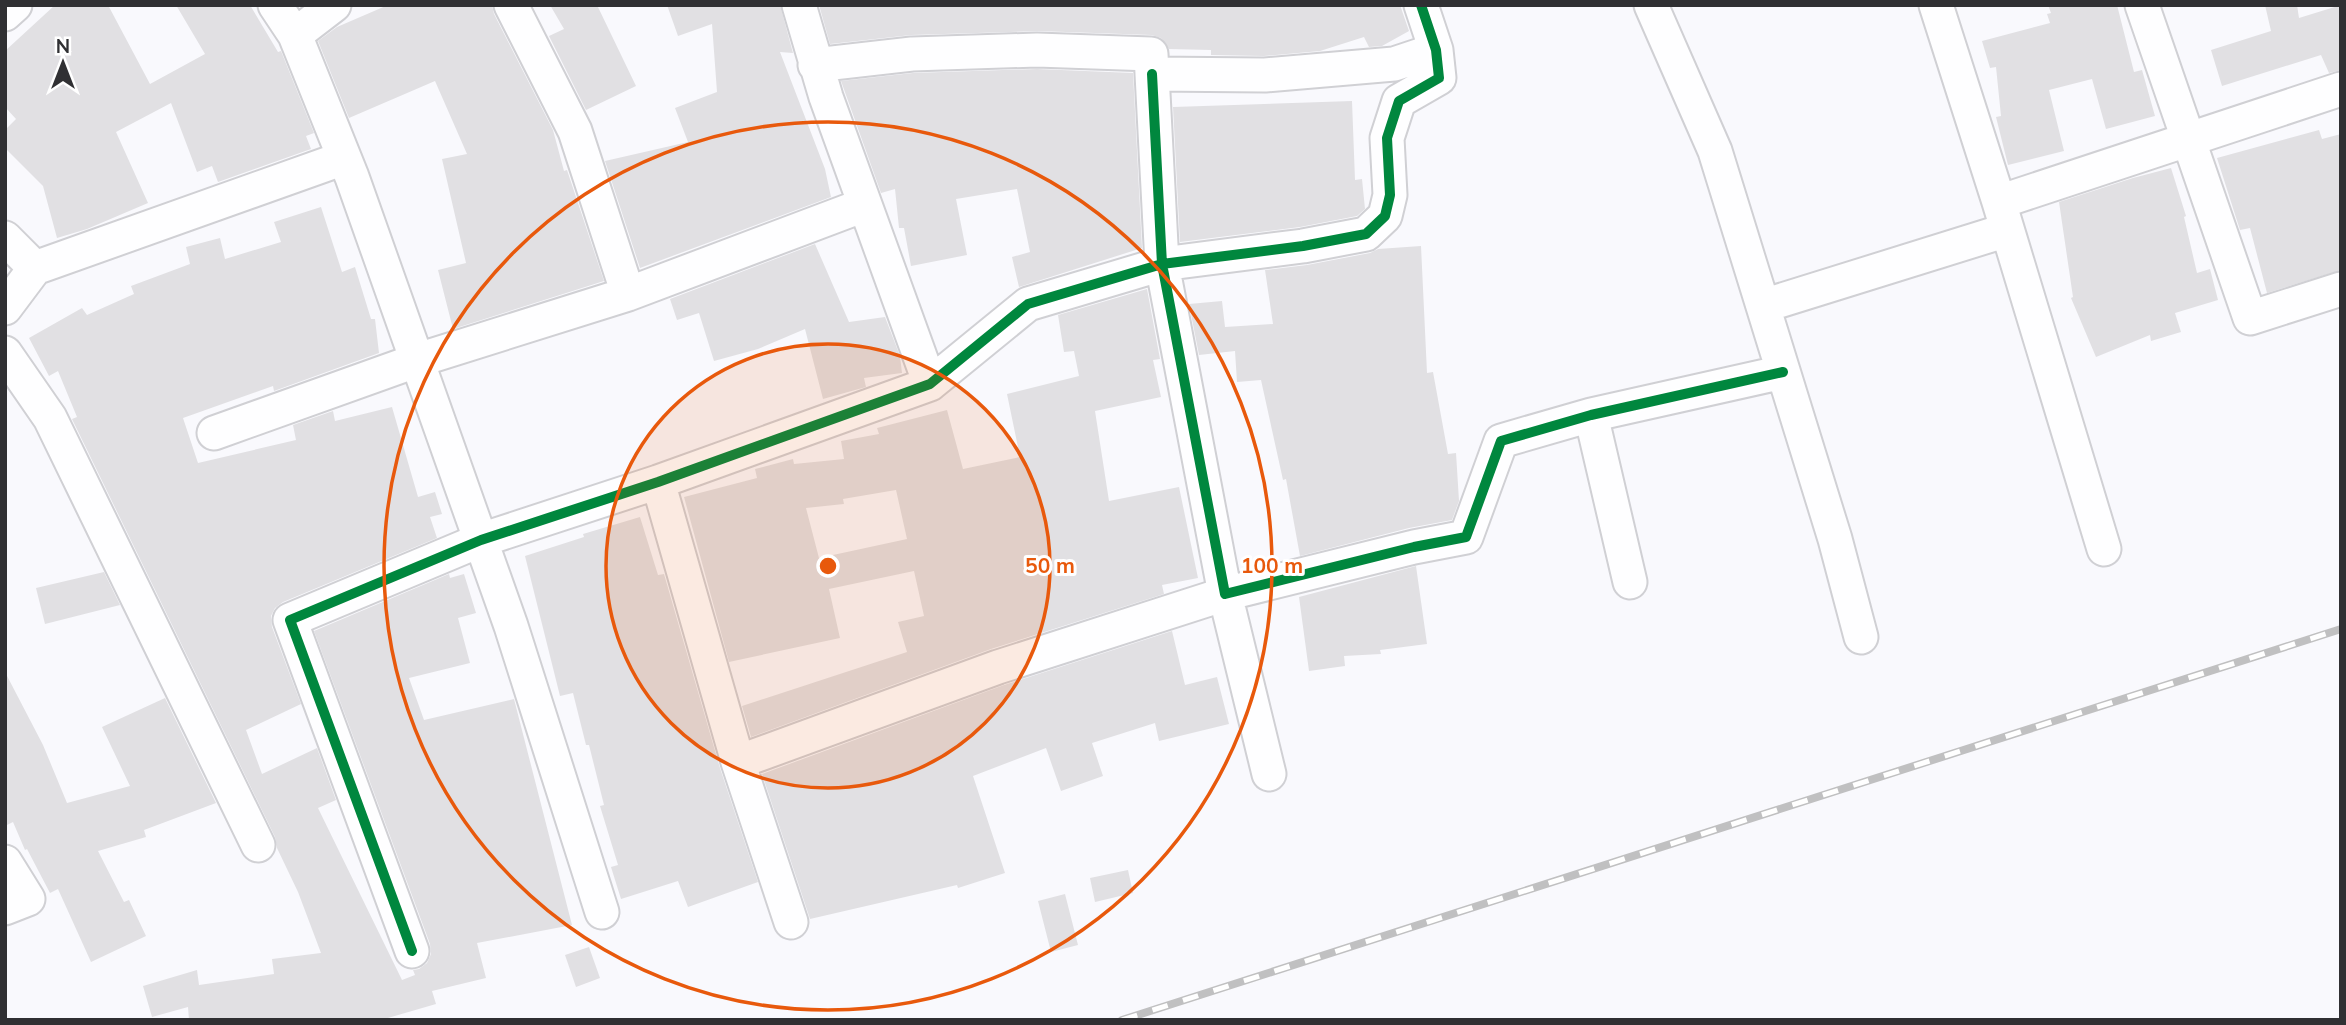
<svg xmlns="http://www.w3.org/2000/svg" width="2346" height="1025" viewBox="0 0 2346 1025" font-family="Mulish,sans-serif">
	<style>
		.building { fill: #e1e0e3; fill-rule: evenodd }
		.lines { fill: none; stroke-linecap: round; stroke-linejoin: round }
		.minor-casing { stroke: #d0d0d4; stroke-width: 37 }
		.minor { stroke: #fefeff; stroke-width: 33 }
		.rail-casing { stroke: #c0c0c1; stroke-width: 8 }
		.rail { stroke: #fff; stroke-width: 5; stroke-dasharray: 16; stroke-linecap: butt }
		.cycleway-casing { stroke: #fff; stroke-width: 15 }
		.cycleway { stroke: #00873e; stroke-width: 10 }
		.ring { fill: none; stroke: #e8590c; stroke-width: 3.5 }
		.centre { fill: #e8590c; stroke: #fff; stroke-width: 3.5 }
		.ring-label { font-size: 21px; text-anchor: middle; font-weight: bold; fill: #e8590c; stroke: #fff; stroke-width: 6; stroke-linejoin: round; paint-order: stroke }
	</style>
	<rect width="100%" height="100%" fill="#f9f9fd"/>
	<path class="building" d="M 55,5 L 108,5 L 150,84 L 205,54 L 176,5 L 250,5 L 278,52 L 281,51 L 314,133 L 306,136 L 311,149 L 218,182 L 212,166 L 197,172 L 171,103 L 116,132 L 148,203 L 87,229 L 57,238 L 43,186 L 5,148 L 5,130 L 16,119 L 5,107 L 5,51 Z
		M 388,5 L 492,5 L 494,14 L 553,130 L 564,171 L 567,170 L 604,281 L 453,329 L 438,270 L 466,263 L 442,159 L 467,154 L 435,81 L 349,118 L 318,41 L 337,27 Z
		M 550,5 L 597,5 L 636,86 L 586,110 L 549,36 L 564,29 Z
		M 667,5 L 780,5 L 793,53 L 780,52 L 825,169 L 831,197 L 640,268 L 605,161 L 688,142 L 675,108 L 717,92 L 712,24 L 678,36 Z
		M 819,5 L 1400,5 L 1409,31 L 1382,46 L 1369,47 L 1364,37 L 1320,51 L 1264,56 L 1211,55 L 1211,50 L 1169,49 L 1161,38 L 1152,35 L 1038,31 L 911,35 L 830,44 Z
		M 2048,5 L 2117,5 L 2134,72 L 2142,70 L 2155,116 L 2106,129 L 2092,79 L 2049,90 L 2064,151 L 2008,165 L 1996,117 L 2001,116 L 1996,67 L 1990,68 L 1982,41 L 2050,23 L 2047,14 L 2051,13 Z
		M 2265,5 L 2297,5 L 2299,18 L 2341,5 L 2341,70 L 2329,73 L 2321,55 L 2222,86 L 2211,50 L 2271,31 Z
		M 1037,69 L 1133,73 L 1142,248 L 1019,287 L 1012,257 L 1030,252 L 1017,189 L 956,199 L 967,255 L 911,266 L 904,228 L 899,228 L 895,189 L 881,193 L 841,81 L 913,73 Z
		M 1352,101 L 1355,180 L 1362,179 L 1365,209 L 1357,216 L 1300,227 L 1180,242 L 1173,107 Z
		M 2319,130 L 2322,139 L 2341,134 L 2341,270 L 2267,293 L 2250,228 L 2240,230 L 2217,158 Z
		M 2171,168 L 2186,216 L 2184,217 L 2197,273 L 2210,269 L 2218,300 L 2175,313 L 2181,332 L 2151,341 L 2150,335 L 2096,357 L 2071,298 L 2073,297 L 2059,202 L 2133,178 Z
		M 321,207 L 342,272 L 355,267 L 371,319 L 375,319 L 379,353 L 274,391 L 273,386 L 183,418 L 198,463 L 296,440 L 293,425 L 333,411 L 335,421 L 392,407 L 418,497 L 435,492 L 442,514 L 430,517 L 437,538 L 283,602 L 275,608 L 271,616 L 272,627 L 301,704 L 246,730 L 262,774 L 317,748 L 336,800 L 318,808 L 402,980 L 415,975 L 413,970 L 419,969 L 427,963 L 431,954 L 430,944 L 314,631 L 449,574 L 450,578 L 464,574 L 476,613 L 458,618 L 470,663 L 409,678 L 424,720 L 514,699 L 572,925 L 477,943 L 486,978 L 432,991 L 436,1004 L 381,1020 L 189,1020 L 188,1007 L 152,1017 L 143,986 L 197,970 L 199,985 L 274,974 L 272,959 L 321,953 L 298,892 L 277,848 L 275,837 L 72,419 L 77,417 L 58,371 L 49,376 L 29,338 L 82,308 L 87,315 L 134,294 L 131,286 L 190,264 L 186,247 L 220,238 L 225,259 L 281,242 L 274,222 Z
		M 815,244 L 849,322 L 885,317 L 900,356 L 902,373 L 864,378 L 866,387 L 823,399 L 805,329 L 758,349 L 714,361 L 699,313 L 677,320 L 670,299 Z
		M 1421,246 L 1427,373 L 1433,372 L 1448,454 L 1456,453 L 1459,501 L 1452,520 L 1409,528 L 1300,556 L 1286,479 L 1283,480 L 1261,380 L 1237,382 L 1235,351 L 1199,355 L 1189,304 L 1222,301 L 1225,327 L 1273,324 L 1265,270 L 1307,265 L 1370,253 L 1378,249 Z
		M 1147,289 L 1160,359 L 1153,360 L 1161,397 L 1095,411 L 1109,501 L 1179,487 L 1198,578 L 1162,585 L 1164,594 L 991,649 L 751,737 L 742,706 L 907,652 L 898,622 L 924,616 L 914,571 L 829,589 L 840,638 L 729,662 L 684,497 L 757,478 L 755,469 L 793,459 L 794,464 L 844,459 L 841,441 L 879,434 L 877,428 L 947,410 L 963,469 L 1020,457 L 1007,394 L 1079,376 L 1074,351 L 1064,352 L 1058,315 ZM 896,490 L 907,539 L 819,558 L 806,508 L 844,504 L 843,499 Z
		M 640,517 L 658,575 L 664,574 L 720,768 L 758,882 L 688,907 L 678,881 L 621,899 L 611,867 L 618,865 L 600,806 L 604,805 L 589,745 L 586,745 L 573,693 L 560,696 L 525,556 L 584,537 L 583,534 Z
		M 1416,566 L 1427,644 L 1380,650 L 1381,654 L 1344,656 L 1345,666 L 1309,671 L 1299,597 Z
		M 104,572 L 120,605 L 45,624 L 36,588 Z
		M 1172,631 L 1185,685 L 1217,677 L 1229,724 L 1159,741 L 1155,723 L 1092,743 L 1103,776 L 1061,791 L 1046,748 L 973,776 L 1005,873 L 958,888 L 957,885 L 810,919 L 762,774 L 1004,685 Z
		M 5,672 L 43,745 L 67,803 L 130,786 L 102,727 L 165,698 L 216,803 L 144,830 L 146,837 L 98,851 L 124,902 L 129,900 L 146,936 L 91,962 L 58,889 L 50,893 L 27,849 L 25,850 L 13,822 L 5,826 Z
		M 1128,870 L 1133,893 L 1095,902 L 1090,878 Z
		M 1065,894 L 1078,945 L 1051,952 L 1038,901 Z
		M 589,947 L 600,978 L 576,987 L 565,955 Z"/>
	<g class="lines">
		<defs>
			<path id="minor" d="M 275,5 L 295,35 L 352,177 L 511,626 L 602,912
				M 511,5 L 575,131 L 628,294 L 864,205
				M 799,5 L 826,97 L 930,384
				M 1651,5 L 1715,151 L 1835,539 L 1861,637
				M 1936,5 L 1999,202 L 2104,549
				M 2142,5 L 2250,318 L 2341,289
				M 5,14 L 15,5
				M 295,35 L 334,5
				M 815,65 L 912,54 L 1037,50 L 1151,54 L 1152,74 L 1265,75 L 1394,64 L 1436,50
				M 1152,74 L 1162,264 L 1225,594 L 1414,547 L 1466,537 L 1501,441 L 1591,415 L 1783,372
				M 1999,202 L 2341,89
				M 5,238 L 35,268
				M 1763,306 L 2007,230
				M 5,308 L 35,268 L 344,158
				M 5,353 L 50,418 L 258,845
				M 1591,415 L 1630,582
				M 214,433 L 418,360 L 628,294
				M 658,482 L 738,762 L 791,922
				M 738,762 L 998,667 L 1225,594 L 1269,774
				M 5,862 L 28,899 L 5,908
				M 412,951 L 290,620 L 481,540 L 658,482 L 930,384 L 1028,304 L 1162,264 L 1303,246 L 1366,234 L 1385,216 L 1390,195 L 1387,138 L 1399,101 L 1439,78 L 1436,50 L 1421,5"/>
		</defs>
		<use href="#minor" class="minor-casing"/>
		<use href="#minor" class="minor"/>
		<defs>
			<path id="rail" d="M 1122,1020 L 2341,629"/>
		</defs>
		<use href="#rail" class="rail-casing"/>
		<use href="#rail" class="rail"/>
		<defs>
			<path id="cycleway" d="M 1152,74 L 1162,264 L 1225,594 L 1414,547 L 1466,537 L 1501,441 L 1591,415 L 1783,372
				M 412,951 L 290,620 L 481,540 L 658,482 L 930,384 L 1028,304 L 1162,264 L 1303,246 L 1366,234 L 1385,216 L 1390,195 L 1387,138 L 1399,101 L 1439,78 L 1436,50 L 1421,5"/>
		</defs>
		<use href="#cycleway" class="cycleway-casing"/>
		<use href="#cycleway" class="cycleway"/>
	</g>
	<circle cx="828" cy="566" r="222" fill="#e8590c" fill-opacity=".12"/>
	<g class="ring">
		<circle cx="828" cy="566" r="222"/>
		<circle cx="828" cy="566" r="444"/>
	</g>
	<circle cx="828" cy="566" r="10" class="centre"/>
	<g class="ring-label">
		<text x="1050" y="573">50 m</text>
		<text x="1272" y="573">100 m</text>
	</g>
	<rect width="2346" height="1025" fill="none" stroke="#303033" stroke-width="14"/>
	<g transform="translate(63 63)" stroke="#ffffff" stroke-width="5" paint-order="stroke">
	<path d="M0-5L12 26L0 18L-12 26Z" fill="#303033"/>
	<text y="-10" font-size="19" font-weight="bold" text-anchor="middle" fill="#303033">N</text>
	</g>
</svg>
